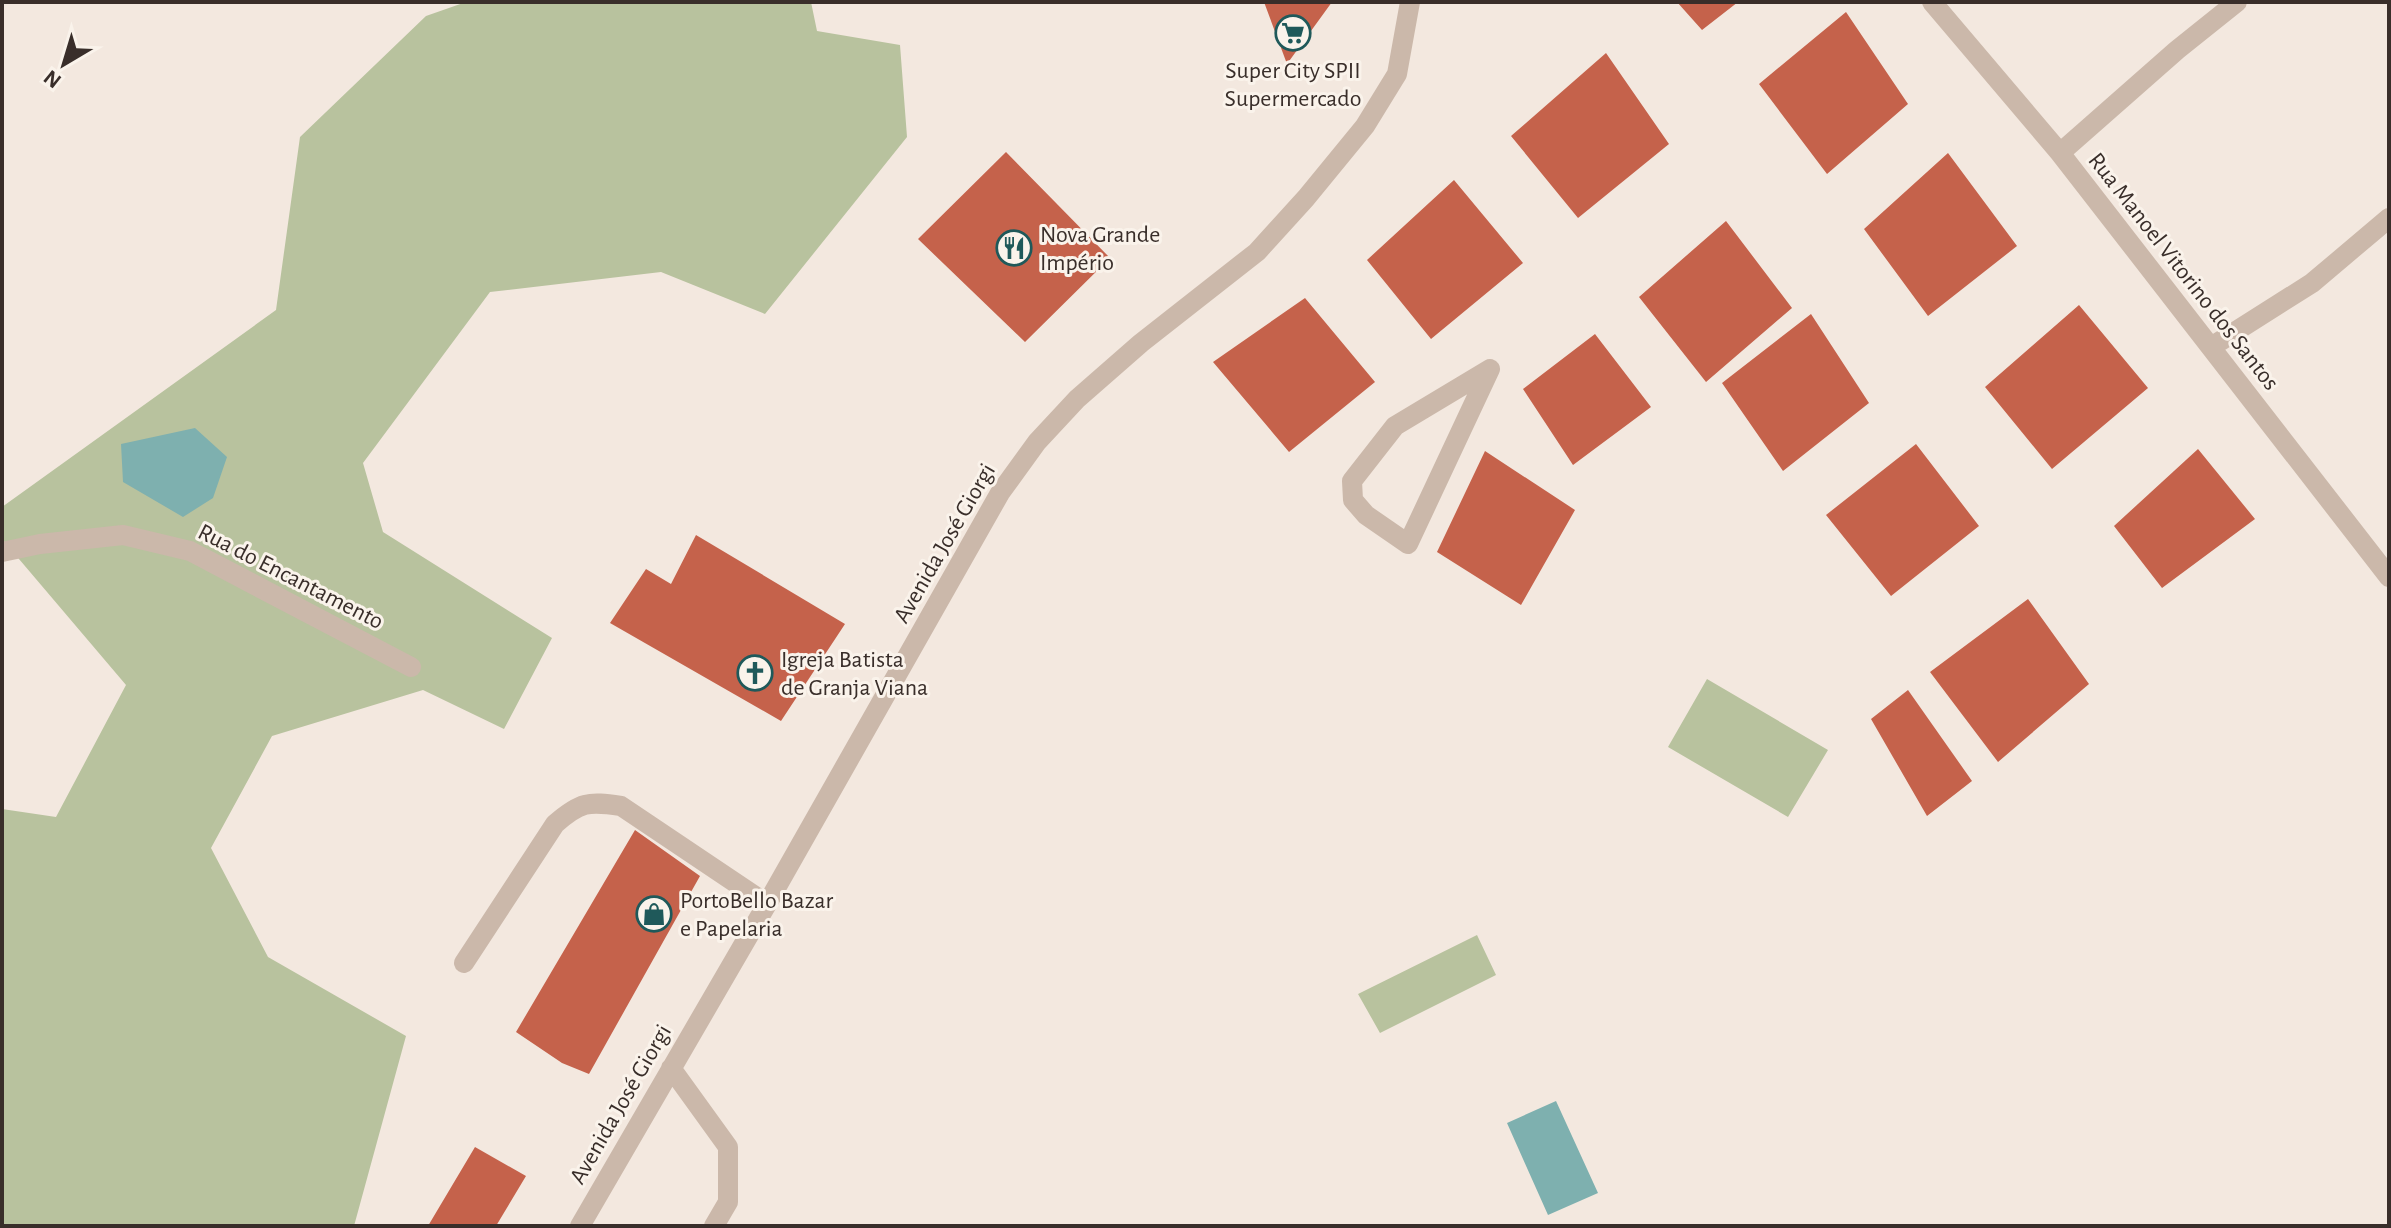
<svg xmlns="http://www.w3.org/2000/svg" width="2391" height="1228" viewBox="0 0 2391 1228" font-family="'Alegreya Sans',sans-serif">
	<style>
		.green { fill: #b8c29e }
		.water { fill: #7eb0af }
		.building { fill: #c5624b }
		.lines { fill: none; stroke-linecap: round; stroke-linejoin: round }
		.minor { stroke: #cbb8aa; stroke-width: 20 }
		.labels { text-anchor: middle; stroke-width: 6; stroke-linejoin: round; paint-order: stroke }
		.poi-label { font-size: 24px; fill: #392e2a; stroke: #faf3eb; text-anchor: start }
		.street-label { font-size: 24px; fill: #392e2a; stroke: #faf3eb }
	</style>
	<rect width="100%" height="100%" fill="#f3e8df"/>
	<path class="green" d="M 466,2 L 811,2 L 817,31 L 900,45 L 907,137 L 765,314 L 661,272 L 490,292 L 363,463 L 383,532 L 552,638 L 504,729 L 423,690 L 272,736 L 211,848 L 268,957 L 406,1036 L 354,1226 L 2,1226 L 2,809 L 56,817 L 126,685 L 2,539 L 2,507 L 276,310 L 300,137 L 426,16 Z
		M 1707,679 L 1828,750 L 1788,817 L 1668,747 Z
		M 1477,935 L 1496,975 L 1380,1033 L 1358,994 Z"/>
	<path class="water" d="M 195,428 L 227,457 L 213,498 L 183,517 L 123,482 L 121,444 Z
		M 1556,1101 L 1598,1193 L 1548,1215 L 1507,1123 Z"/>
	<path class="building" d="M 1264,2 L 1332,2 L 1287,64 Z
		M 1677,2 L 1738,2 L 1702,30 Z
		M 1846,12 L 1908,104 L 1827,174 L 1759,84 Z
		M 1606,53 L 1669,144 L 1578,218 L 1511,136 Z
		M 1006,152 L 1110,258 L 1025,342 L 918,239 Z
		M 1948,153 L 2017,246 L 1928,316 L 1864,229 Z
		M 1454,180 L 1523,263 L 1431,339 L 1367,260 Z
		M 1726,221 L 1792,308 L 1706,382 L 1639,297 Z
		M 1305,298 L 1375,382 L 1289,452 L 1213,362 Z
		M 2079,305 L 2148,388 L 2052,469 L 1985,387 Z
		M 1811,314 L 1869,403 L 1783,471 L 1722,383 Z
		M 1595,334 L 1651,407 L 1573,465 L 1523,389 Z
		M 1916,444 L 1979,526 L 1891,596 L 1826,515 Z
		M 2198,449 L 2255,519 L 2162,588 L 2114,526 Z
		M 1485,451 L 1575,510 L 1521,605 L 1437,552 Z
		M 696,535 L 845,624 L 781,721 L 610,623 L 646,569 L 671,584 Z
		M 2028,599 L 2089,684 L 1998,762 L 1930,672 Z
		M 1908,690 L 1972,781 L 1927,816 L 1871,719 Z
		M 635,830 L 700,876 L 589,1074 L 562,1063 L 516,1032 Z
		M 475,1147 L 526,1176 L 496,1226 L 428,1226 Z"/>
	<g class="lines">
		<path class="minor" d="M 1932,2 L 2060,153 L 2389,577
			M 2060,153 L 2177,50 L 2237,2
			M 2211,347 L 2312,283 L 2389,218
			M 1490,369 L 1408,544 L 1366,515 L 1353,500 L 1352,481 L 1395,426 Z
			M 2,552 L 40,544 L 123,535 L 190,551 L 411,667
			M 464,963 L 555,824 C 580,802 588,801 621,806 L 767,904
			M 671,1068 L 728,1147 L 728,1202 L 714,1226
			M 580,1226 L 767,904 L 1000,493 L 1037,442 L 1077,399 L 1141,343 L 1257,252 L 1306,198 L 1365,126 L 1397,74 L 1410,2"/>
	</g>
	<defs>
		<symbol id="supermarket-ring" viewBox="-11 -11 22 22"><circle r="9.5" fill="#faf3eb" stroke="#1f595a" stroke-width="1.5"/><path d="M-6-5.5h2.5l.6 2H6L4.5 2H-2.5L-4.4-4H-6ZM-1.5 3.2a1.3 1.3 0 1 0 .1 0ZM3 3.2a1.3 1.3 0 1 0 .1 0Z" fill="#1f595a"/></symbol>
		<symbol id="restaurant-ring" viewBox="-11 -11 22 22"><circle r="9.5" fill="#faf3eb" stroke="#1f595a" stroke-width="1.5"/><path d="M-5-6h1v4h1v-4h1v4h1v-4h1v5L-1.5 .5V6h-2V.5L-5-1ZM5-6V6H3V1.5H1.5Q1.5-4 5-6Z" fill="#1f595a"/></symbol>
		<symbol id="church-ring" viewBox="-11 -11 22 22"><circle r="9.5" fill="#faf3eb" stroke="#1f595a" stroke-width="1.5"/><path d="M-1.2-6h2.4v3.5h3.3v2.4h-3.3V6h-2.4V-.1h-3.3v-2.4h3.3Z" fill="#1f595a"/></symbol>
		<symbol id="shop-ring" viewBox="-11 -11 22 22"><circle r="9.5" fill="#faf3eb" stroke="#1f595a" stroke-width="1.5"/><path d="M-5-2.5h2.3a2.7 3.5 0 0 1 5.4 0H5L5.5 6h-11ZM-1.5-2.5h3a1.5 2.3 0 0 0-3 0Z" fill="#1f595a"/></symbol>
	</defs>
	<g fill-rule="evenodd">
		<use href="#supermarket-ring" x="1273" y="13" width="40" height="40"/>
		<use href="#restaurant-ring" x="994" y="228" width="40" height="40"/>
		<use href="#church-ring" x="735" y="653" width="40" height="40"/>
		<use href="#shop-ring" x="634" y="894" width="40" height="40"/>
	</g>
	<g class="labels">
		<g class="poi-label">
			<text x="1293" y="78" text-anchor="middle">Super City SPII<tspan x="1293" dy="28">Supermercado</tspan></text>
			<text x="1040" y="242">Nova Grande<tspan x="1040" dy="28">Império</tspan></text>
			<text x="781" y="667">Igreja Batista<tspan x="781" dy="28">de Granja Viana</tspan></text>
			<text x="680" y="908">PortoBello Bazar<tspan x="680" dy="28">e Papelaria</tspan></text>
		</g>
		<g class="street-label">
			<text transform="translate(2184 271) rotate(52)" y="8">Rua Manoel Vitorino dos Santos</text>
			<text transform="translate(944 543) rotate(-60)" y="8">Avenida José Giorgi</text>
			<text transform="translate(291 576) rotate(27)" y="8">Rua do Encantamento</text>
			<text transform="translate(620 1104) rotate(-60)" y="8">Avenida José Giorgi</text>
		</g>
	</g>
	<rect width="2391" height="1228" fill="none" stroke="#392e2a" stroke-width="8"/>
	<g transform="translate(64 64) rotate(218)" stroke="#faf3eb" stroke-width="6" paint-order="stroke">
	<path d="M0-6L14 30L0 20L-14 30Z" fill="#392e2a"/>
	<text y="-12" font-size="22" font-weight="bold" text-anchor="middle" fill="#392e2a">N</text>
	</g>
</svg>
